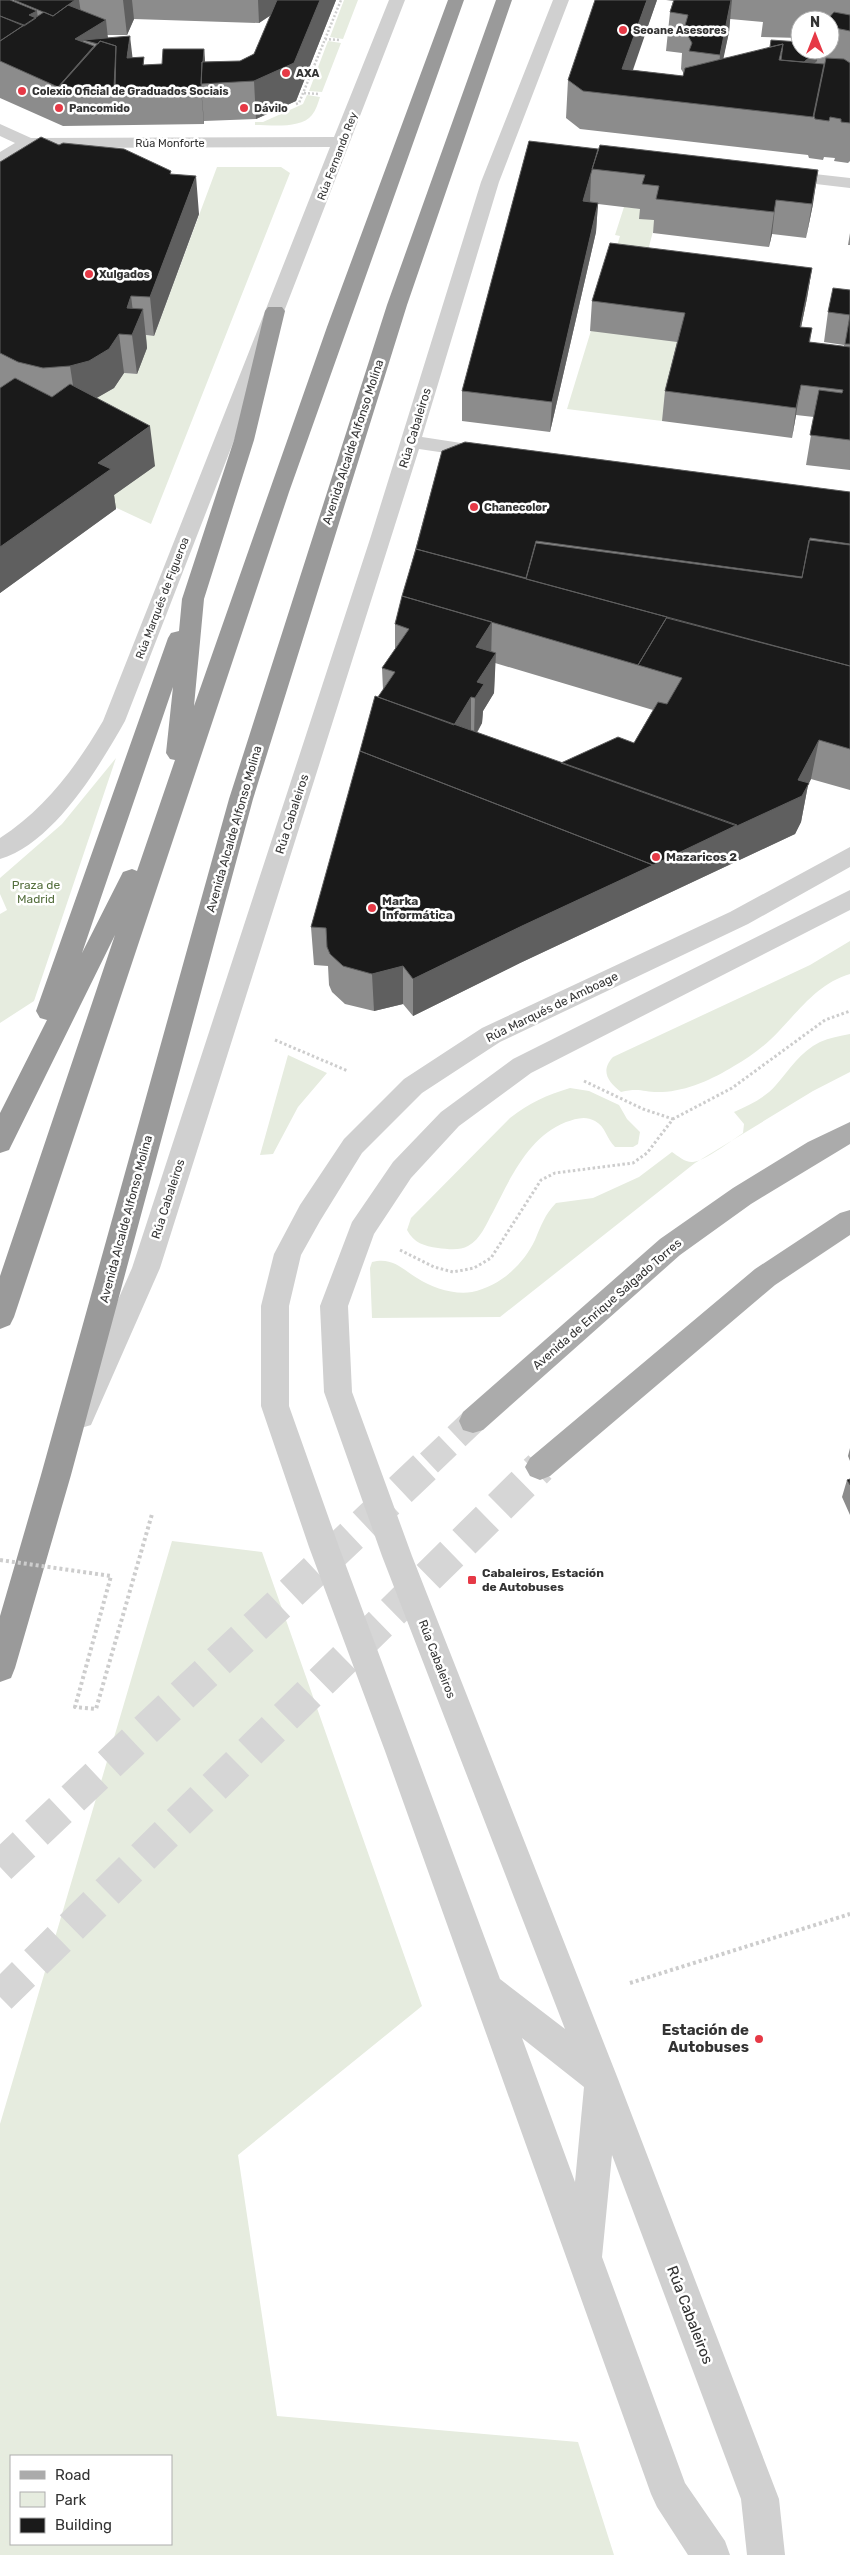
<svg xmlns="http://www.w3.org/2000/svg" width="850" height="2555" viewBox="0 0 850 2555" font-family="Rubik,sans-serif">
	<style>
		.green { fill: #e6ecdf; fill-rule: evenodd }
		.lines { fill: none; stroke-linecap: round; stroke-linejoin: round }
		.primary-tunnel-far1 { stroke: #d6d6d6; stroke-width: 26; stroke-dasharray: 26 12; stroke-linecap: butt }
		.primary-tunnel { stroke: #d6d6d6; stroke-width: 33; stroke-dasharray: 33 17; stroke-linecap: butt }
		.path-far2 { stroke: #cdcdcd; stroke-width: 2.5; stroke-dasharray: 2 2; stroke-linecap: butt }
		.path-far1 { stroke: #cdcdcd; stroke-width: 3; stroke-dasharray: 2.5 2.5; stroke-linecap: butt }
		.path { stroke: #cdcdcd; stroke-width: 4; stroke-dasharray: 3 3; stroke-linecap: butt }
		.street { fill: #d0d0d0; fill-rule: evenodd }
		.primary { fill: #ababab; fill-rule: evenodd }
		.highway { fill: #9a9a9a; fill-rule: evenodd }
		.path-bridge { stroke: #cdcdcd; stroke-width: 4; stroke-dasharray: 3 3; stroke-linecap: butt }
		.wall { fill: #8c8c8c; fill-rule: evenodd }
		.shaded-wall { fill: #5f5f5f }
		.building { fill: #1a1a1a; stroke: #5f5f5f }
		.poi-dot { fill: #e63946; stroke: #fff; stroke-width: 2 }
		.labels { text-anchor: middle; stroke-width: 5; stroke-linejoin: round; paint-order: stroke }
		.far-poi-label { font-size: 11px; font-weight: bold; fill: #333; stroke: #fff; text-anchor: start }
		.far-street-label { font-size: 11px; fill: #333; stroke: #fff }
		.street-label { font-size: 12px; fill: #333; stroke: #fff }
		.poi-label { font-size: 12px; font-weight: bold; fill: #333; stroke: #fff; text-anchor: start }
		.park-label { font-size: 12px; fill: #56703f; stroke: #fff }
		.near-poi-label { font-size: 15px; font-weight: bold; fill: #333; stroke: #fff; text-anchor: end }
		.near-street-label { font-size: 15px; fill: #333; stroke: #fff }
	</style>
	<rect width="100%" height="100%" fill="#fff"/>
	<path class="green" d="M 344,0 L 358,0 L 343,39 L 330,37 Z
		M 328,41 L 341,43 L 322,92 L 309,91 Z
		M 307,95 L 320,97 C 318,103 316,110 312,115 C 301,129 272,125 255,125 L 255,122 L 263,122 L 303,104 Z
		M 217,167 L 281,167 L 290,173 L 151,524 L 104,502 L 154,466 L 0,389 L 89,401 L 114,388 L 124,373 L 137,374 L 136,334 L 154,336 Z
		M 624,207 L 642,209 L 656,220 L 641,277 L 807,298 L 795,357 L 662,421 L 567,409 L 620,236 L 615,235 Z
		M 116,758 L 34,1001 L 0,1023 L 0,914 L 7,910 L 0,894 L 0,878 L 62,824 Z
		M 850,941 L 850,974 C 819,983 800,1009 779,1031 C 766,1045 750,1057 734,1066 C 713,1079 687,1091 662,1092 C 644,1093 641,1087 621,1092 C 608,1082 600,1071 613,1057 L 810,965 Z
		M 850,1034 L 850,1072 L 813,1091 L 695,1163 L 500,1317 L 372,1318 L 370,1268 L 372,1262 C 392,1257 401,1268 417,1278 C 432,1288 454,1295 472,1292 C 500,1286 523,1265 535,1240 C 541,1226 545,1214 556,1203 L 593,1198 L 639,1177 L 672,1152 C 678,1156 686,1163 693,1162 C 705,1161 732,1140 743,1133 L 744,1124 L 734,1112 C 749,1105 765,1098 776,1085 C 790,1069 800,1052 820,1042 C 829,1038 840,1036 850,1034 Z
		M 288,1055 L 327,1073 L 298,1107 L 273,1154 L 260,1155 Z
		M 570,1088 L 589,1091 L 619,1105 L 627,1119 L 640,1132 L 638,1144 L 633,1147 L 615,1147 C 606,1138 606,1127 595,1121 C 585,1115 575,1119 566,1122 C 528,1137 510,1179 493,1212 C 486,1224 481,1239 468,1246 C 460,1251 447,1249 438,1248 C 424,1246 414,1243 407,1230 L 411,1218 L 510,1118 C 529,1103 547,1095 570,1088 Z
		M 172,1541 L 262,1552 L 422,2006 L 238,2155 L 277,2416 L 578,2442 L 614,2555 L 0,2555 L 0,2124 ZM 11,2456 L 171,2456 L 171,2544 L 11,2544 Z"/>
	<g class="lines">
		<path class="primary-tunnel-far1" d="M 429,1463 L 473,1421"/>
		<path class="primary-tunnel" d="M 0,1867 L 430,1462
			M 0,1997 L 540,1467"/>
		<path class="path-far2" d="M 325,39 L 339,40
			M 304,93 L 318,94
			M 296,104 L 299,103 L 341,0"/>
		<path class="path-far1" d="M 275,1040 L 348,1071
			M 584,1081 L 643,1109 L 673,1119
			M 400,1250 L 434,1267 L 453,1272 L 474,1268 L 491,1258 L 541,1180 L 555,1173 L 633,1163 L 647,1153 L 673,1119 L 732,1088 L 825,1020 L 850,1011"/>
		<path class="path" d="M 630,1983 L 850,1914"/>
		<path class="street" d="M 389,0 L 405,0 L 125,721 C 99,767 54,843 0,859 L 0,838 C 45,809 76,767 103,721 L 330,147 L 32,148 L 0,165 L 0,152 L 15,143 L 0,136 L 0,124 L 31,138 L 334,137 Z
			M 553,0 L 569,0 L 499,182 L 422,437 L 487,447 L 494,448 L 497,453 L 494,458 L 487,459 L 419,449 L 160,1268 L 91,1425 L 81,1428 L 71,1425 L 67,1416 L 132,1268 L 371,536 L 481,182 Z
			M 779,170 L 850,178 L 850,188 L 773,179 L 770,175 L 773,171 Z
			M 850,847 L 850,867 L 748,924 L 500,1042 L 422,1093 L 362,1153 L 320,1221 L 301,1255 L 289,1306 L 289,1406 L 339,1547 L 500,1979 L 565,2029 L 382,1556 L 324,1392 L 320,1306 L 352,1222 L 393,1162 L 441,1112 L 513,1059 L 850,890 L 850,910 L 531,1073 L 459,1126 L 411,1178 L 374,1234 L 348,1306 L 352,1392 L 412,1556 L 618,2079 L 779,2499 L 785,2555 L 747,2555 L 741,2499 L 612,2155 L 602,2257 L 685,2483 L 725,2541 L 730,2555 L 688,2555 L 657,2507 L 651,2494 L 385,1751 L 309,1547 L 261,1406 L 261,1306 L 274,1254 L 300,1205 L 344,1139 L 404,1079 L 482,1028 L 730,912 ZM 522,2038 L 584,2087 L 575,2182 Z"/>
		<path class="primary" d="M 850,1122 L 850,1144 L 751,1204 L 680,1255 L 483,1430 L 473,1433 L 463,1430 L 459,1421 L 463,1412 L 660,1239 L 733,1188 L 808,1142 Z
			M 850,1210 L 850,1235 L 775,1285 L 550,1476 L 540,1480 L 530,1476 L 525,1467 L 530,1458 L 755,1269 L 840,1213 Z"/>
		<path class="highway" d="M 448,0 L 464,0 L 289,492 L 14,1317 L 10,1325 L 0,1329 L 0,1276 L 115,935 L 9,1150 L 0,1153 L 0,1113 L 47,1020 L 40,1018 L 36,1011 L 168,638 L 171,633 L 179,631 L 182,599 L 234,440 L 265,311 L 268,307 L 282,307 L 285,311 L 254,440 L 204,599 L 194,706 L 327,327 ZM 173,687 L 166,753 L 170,759 L 175,760 L 137,871 L 132,869 L 123,872 L 82,953 Z
			M 496,0 L 512,0 L 407,305 L 253,799 L 71,1475 L 15,1668 L 11,1678 L 0,1682 L 0,1616 L 41,1475 L 229,799 L 387,305 Z"/>
		<path class="path-bridge" d="M 0,1560 L 111,1576 L 75,1707 L 96,1709 L 152,1514"/>
	</g>
	<path class="wall" d="M 0,0 L 336,0 L 296,101 L 256,119 L 204,121 L 204,124 L 63,126 L 0,98 ZM 271,15 L 254,54 L 240,61 L 205,62 L 204,49 L 162,64 L 144,65 L 144,57 L 132,58 L 108,38 L 107,35 L 127,35 L 134,19 L 259,23 Z
		M 657,0 L 632,70 L 683,76 L 684,74 L 681,69 L 682,53 L 666,51 L 670,12 L 673,1 L 666,0 L 850,0 L 850,161 L 848,163 L 834,161 L 835,158 L 824,157 L 823,160 L 809,158 L 808,155 L 580,129 L 566,118 L 568,80 ZM 730,19 L 763,22 L 761,37 L 800,38 L 800,20 L 830,20 L 830,50 L 800,50 L 723,58 L 729,32 Z
		M 529,141 L 813,204 L 806,238 L 772,234 L 769,247 L 653,233 L 654,220 L 639,219 L 640,209 L 598,204 L 596,232 L 550,432 L 462,421 L 462,391 Z
		M 59,145 L 171,174 L 199,214 L 154,336 L 146,335 L 147,348 L 137,374 L 124,373 L 114,388 L 96,398 L 155,466 L 114,495 L 116,509 L 0,593 L 0,162 Z
		M 850,233 L 850,245 L 848,245 Z
		M 812,268 L 807,298 L 801,327 L 812,328 L 810,342 L 844,347 L 844,345 L 824,342 L 828,312 L 850,290 L 850,470 L 806,465 L 814,417 L 796,415 L 792,438 L 662,421 L 665,391 L 677,342 L 590,331 L 592,301 Z
		M 442,451 L 850,492 L 850,790 L 811,779 L 808,785 L 801,822 L 795,834 L 520,963 L 413,1016 L 403,1004 L 374,1011 L 345,1004 L 332,992 L 329,985 L 328,966 L 314,965 L 311,927 L 378,697 L 383,690 L 382,668 L 395,650 L 395,624 ZM 495,663 L 653,710 L 634,743 L 561,763 L 477,733 L 482,723 L 483,711 L 494,693 Z
		M 850,1448 L 850,1461 L 848,1456 Z
		M 850,1479 L 850,1515 L 842,1497 L 847,1480 Z"/>
	<path class="shaded-wall" d="M 75,0 L 79,0 L 84,33 L 106,20 L 109,48 L 83,40 L 85,56 L 94,46 L 99,86 L 58,88 L 53,16 Z
		M 123,0 L 132,0 L 134,19 L 127,35 Z
		M 258,0 L 280,0 L 280,9 L 259,23 Z
		M 320,0 L 336,0 L 296,101 L 256,119 L 254,81 Z
		M 647,0 L 657,0 L 624,96 L 622,69 Z
		M 731,0 L 732,0 L 729,32 L 716,94 L 720,55 Z
		M 37,11 L 42,48 L 29,15 Z
		M 130,36 L 134,70 L 131,92 L 127,58 Z
		M 204,49 L 207,83 L 201,84 Z
		M 818,50 L 817,61 L 800,76 L 802,64 Z
		M 201,87 L 204,121 L 204,124 L 201,90 Z
		M 818,170 L 813,204 L 806,238 Z
		M 591,173 L 590,203 L 583,201 Z
		M 196,176 L 199,214 L 154,336 L 150,297 Z
		M 776,200 L 772,234 L 769,247 L 774,212 Z
		M 598,203 L 596,232 L 550,432 L 552,402 Z
		M 812,268 L 807,298 L 795,357 L 800,327 Z
		M 131,296 L 135,328 L 143,309 L 147,348 L 137,374 L 132,335 L 127,308 Z
		M 119,334 L 124,373 L 114,388 L 95,399 L 76,405 L 70,366 Z
		M 801,385 L 796,415 L 792,438 L 796,408 Z
		M 150,426 L 155,466 L 114,495 L 116,509 L 0,593 L 0,547 L 98,463 Z
		M 492,622 L 491,660 L 496,653 L 494,693 L 483,711 L 482,723 L 474,737 L 476,647 Z
		M 471,697 L 471,736 L 454,725 Z
		M 819,740 L 811,779 L 808,785 L 801,822 L 795,834 L 520,963 L 413,1016 L 413,979 L 522,926 L 653,865 L 649,898 L 653,865 L 798,780 Z
		M 403,966 L 403,1004 L 374,1011 L 372,974 Z"/>
	<path class="building" d="M 0,0 L 10,0 L 37,11 L 29,15 L 36,18 L 24,26 L 0,16 Z
		M 14,0 L 75,0 L 53,16 Z
		M 277,0 L 320,0 L 294,63 L 254,81 L 201,84 L 202,62 L 240,61 L 254,54 Z
		M 595,0 L 647,0 L 622,69 L 683,76 L 685,68 L 783,44 L 779,60 L 824,64 L 813,117 L 583,91 L 568,80 Z
		M 674,0 L 731,0 L 720,55 L 689,51 L 692,43 L 684,29 L 688,15 L 670,12 Z
		M 68,5 L 106,20 L 75,39 L 94,46 L 58,87 L 0,61 L 0,41 L 44,12 L 53,16 Z
		M 834,12 L 850,15 L 850,31 L 830,27 L 830,20 L 827,20 Z
		M 0,16 L 24,25 L 0,41 Z
		M 130,36 L 127,58 L 144,57 L 143,65 L 162,64 L 163,49 L 204,49 L 203,62 L 202,62 L 201,90 L 115,91 L 116,46 L 100,41 L 98,44 L 83,40 Z
		M 771,40 L 800,42 L 800,50 L 818,50 L 804,62 L 781,60 L 783,44 L 770,47 Z
		M 100,41 L 116,46 L 114,87 L 58,88 Z
		M 826,58 L 844,59 L 850,63 L 850,123 L 841,122 L 841,119 L 830,117 L 829,121 L 815,119 L 814,116 Z
		M 41,137 L 59,145 L 63,143 L 124,149 L 171,171 L 170,174 L 196,176 L 150,297 L 131,296 L 127,308 L 143,309 L 132,335 L 119,334 L 109,349 L 89,361 L 70,366 L 43,368 L 18,362 L 0,353 L 0,162 Z
		M 529,141 L 598,149 L 583,201 L 598,203 L 552,402 L 462,391 Z
		M 600,145 L 818,170 L 812,204 L 776,200 L 774,212 L 656,199 L 659,186 L 642,184 L 645,175 L 592,169 Z
		M 610,243 L 812,268 L 800,327 L 812,328 L 809,342 L 850,347 L 850,440 L 810,435 L 819,390 L 842,393 L 843,390 L 801,385 L 796,408 L 665,391 L 685,313 L 592,301 Z
		M 833,288 L 850,290 L 850,344 L 845,344 L 850,315 L 828,312 Z
		M 15,378 L 52,397 L 70,384 L 150,426 L 98,463 L 111,469 L 0,547 L 0,388 Z
		M 465,442 L 850,492 L 850,544 L 810,538 L 802,577 L 536,541 L 526,578 L 416,549 L 442,451 Z
		M 809,540 L 850,545 L 850,666 L 667,618 L 667,617 L 526,579 L 536,543 L 802,578 Z
		M 416,549 L 667,617 L 638,665 L 402,596 Z
		M 402,596 L 492,622 L 476,647 L 496,653 L 477,682 L 484,684 L 475,698 L 471,697 L 454,725 L 378,697 L 395,672 L 382,668 L 409,629 L 395,624 Z
		M 667,617 L 850,666 L 850,749 L 819,740 L 798,780 L 809,783 L 802,796 L 737,826 L 561,763 L 618,737 L 634,743 L 658,702 L 667,704 L 682,678 L 638,665 Z
		M 375,696 L 737,825 L 653,865 L 360,751 Z
		M 360,751 L 653,865 L 522,926 L 413,979 L 403,966 L 372,974 L 343,966 L 330,954 L 327,947 L 326,928 L 311,927 Z
		M 850,1479 L 850,1485 L 847,1480 Z"/>
	<g class="poi-dot">
		<circle cx="623" cy="30" r="5"/>
		<circle cx="286" cy="73" r="5"/>
		<circle cx="22" cy="91" r="5"/>
		<circle cx="59" cy="108" r="5"/>
		<circle cx="244" cy="108" r="5"/>
		<circle cx="89" cy="274" r="5"/>
		<circle cx="474" cy="507" r="5"/>
		<circle cx="656" cy="857" r="5"/>
		<circle cx="372" cy="908" r="5"/>
		<rect x="467" y="1575" width="10" height="10" rx="2.5"/>
		<circle cx="759" cy="2039" r="5"/>
	</g>
	<g class="labels">
		<g class="far-poi-label">
			<text x="633" y="34">Seoane Asesores</text>
			<text x="296" y="77">AXA</text>
			<text x="32" y="95">Colexio Oficial de Graduados Sociais</text>
			<text x="69" y="112">Pancomido</text>
			<text x="254" y="112">Dávilo</text>
			<text x="99" y="278">Xulgados</text>
			<text x="484" y="511">Chanecolor</text>
		</g>
		<g class="far-street-label">
			<text x="170" y="147">Rúa Monforte</text>
			<text transform="translate(337 156) rotate(-69)" y="4">Rúa Fernando Rey</text>
			<text transform="translate(162 598) rotate(-69)" y="4">Rúa Marqués de Figueroa</text>
		</g>
		<g class="street-label">
			<text transform="translate(415 428) rotate(-73)" y="4">Rúa Cabaleiros</text>
			<text transform="translate(353 442) rotate(-72)" y="4">Avenida Alcalde Alfonso Molina</text>
			<text transform="translate(292 814) rotate(-72)" y="4">Rúa Cabaleiros</text>
			<text transform="translate(234 829) rotate(-74)" y="4">Avenida Alcalde Alfonso Molina</text>
			<text transform="translate(552 1007) rotate(-26)" y="4">Rúa Marqués de Amboage</text>
			<text transform="translate(168 1199) rotate(-72)" y="4">Rúa Cabaleiros</text>
			<text transform="translate(126 1219) rotate(-75)" y="4">Avenida Alcalde Alfonso Molina</text>
			<text transform="translate(607 1304) rotate(-41)" y="4">Avenida de Enrique Salgado Torres</text>
			<text transform="translate(437 1659) rotate(69)" y="4">Rúa Cabaleiros</text>
		</g>
		<g class="poi-label">
			<text x="666" y="861">Mazaricos 2</text>
			<text x="382" y="905">Marka<tspan x="382" dy="14">Informática</tspan></text>
			<text x="482" y="1577">Cabaleiros, Estación<tspan x="482" dy="14">de Autobuses</tspan></text>
		</g>
		<g class="park-label">
			<text x="36" y="889">Praza de<tspan x="36" dy="14">Madrid</tspan></text>
		</g>
		<g class="near-poi-label">
			<text x="749" y="2035">Estación de<tspan x="749" dy="17">Autobuses</tspan></text>
		</g>
		<g class="near-street-label">
			<text transform="translate(690 2315) rotate(69)" y="5">Rúa Cabaleiros</text>
		</g>
	</g>
	<rect x="10" y="2455" width="162" height="90" fill="#ffffff" stroke="#adadad"/>
	<rect x="20" y="2471" width="25" height="8" fill="#ababab" stroke="#adadad"/>
	<text x="55" y="2480" font-size="15" fill="#333333">Road</text>
	<rect x="20" y="2492" width="25" height="15" fill="#e6ecdf" stroke="#adadad"/>
	<text x="55" y="2505" font-size="15" fill="#333333">Park</text>
	<rect x="20" y="2518" width="25" height="15" fill="#1a1a1a" stroke="#adadad"/>
	<text x="55" y="2530" font-size="15" fill="#333333">Building</text>
	<g transform="translate(815 35)"><circle r="24" fill="#ffffff" stroke="#adadad"/>
	<path d="M0-4L9 19L0 12L-9 19Z" fill="#e63946"/>
	<text y="-8" font-size="14" font-weight="bold" text-anchor="middle" fill="#333333">N</text>
	</g>
</svg>
